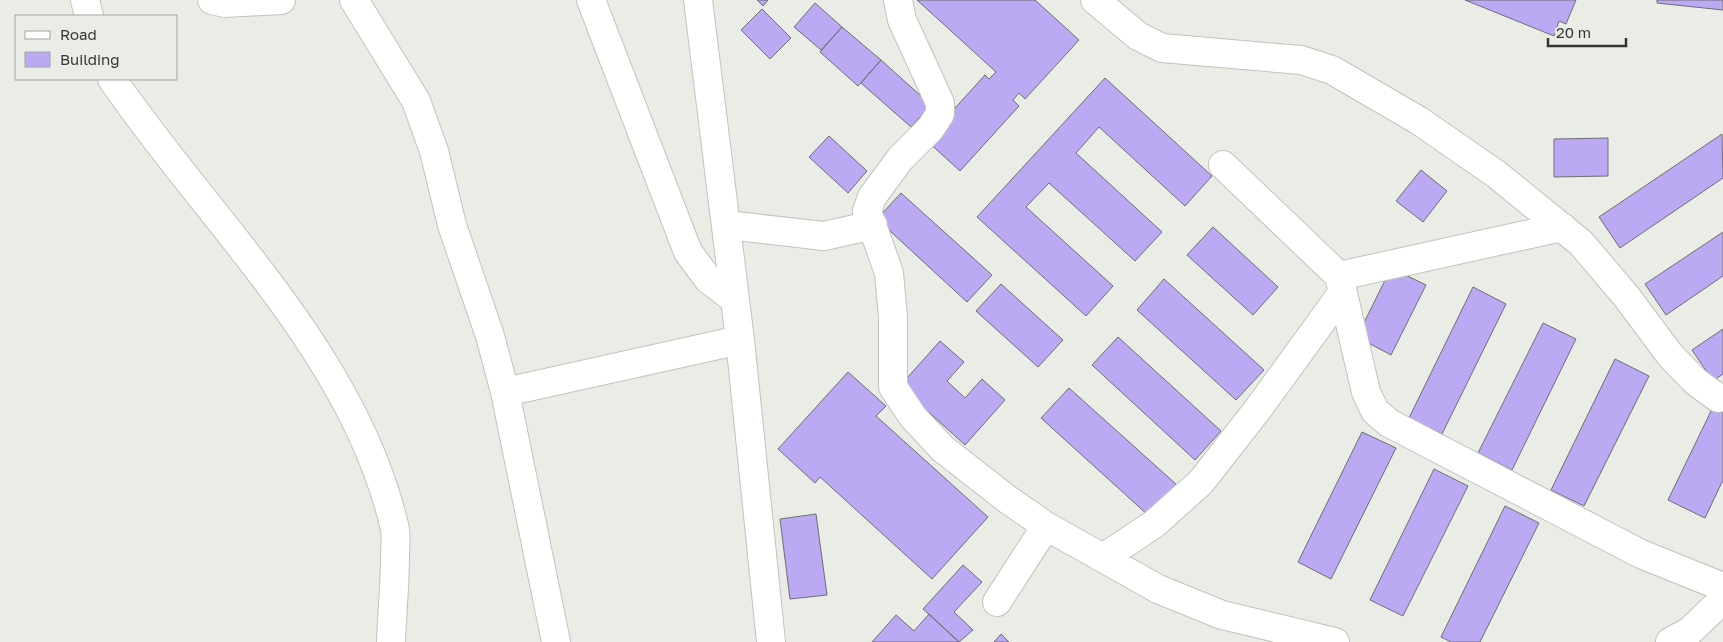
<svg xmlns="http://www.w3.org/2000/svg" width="1723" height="642" viewBox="0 0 1723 642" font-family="'Golos Text',sans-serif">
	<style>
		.building { fill: #bca9f4; stroke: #6e6d72 }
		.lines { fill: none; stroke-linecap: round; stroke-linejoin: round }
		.minor-casing { stroke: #c1c3bd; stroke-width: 30 }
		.minor { stroke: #fff; stroke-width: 28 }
	</style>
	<rect width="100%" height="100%" fill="#eaece6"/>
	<path class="building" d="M 757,0 L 768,0 L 763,6 Z
		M 917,0 L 1035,0 L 1079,40 L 1025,99 L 1019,93 L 1013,100 L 1019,106 L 960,171 L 926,140 L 985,75 L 989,79 L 996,72 Z
		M 1465,0 L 1576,0 L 1566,24 L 1559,21 L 1554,36 Z
		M 1657,0 L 1723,0 L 1723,10 L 1657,3 Z
		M 815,3 L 842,27 L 821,50 L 794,27 Z
		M 762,9 L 791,38 L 770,59 L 741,30 Z
		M 842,27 L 881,60 L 858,86 L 820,52 Z
		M 881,60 L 931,105 L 911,127 L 861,83 Z
		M 1105,78 L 1212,176 L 1185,206 L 1099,127 L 1076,153 L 1162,232 L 1135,261 L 1049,183 L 1026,207 L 1113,286 L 1086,316 L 977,217 Z
		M 1722,134 L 1723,178 L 1620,248 L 1599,217 Z
		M 829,136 L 867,171 L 848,193 L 809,157 Z
		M 1608,138 L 1608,176 L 1554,177 L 1554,139 Z
		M 1421,170 L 1447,191 L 1423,222 L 1396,201 Z
		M 901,193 L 992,275 L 967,302 L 877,219 Z
		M 1213,227 L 1278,287 L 1253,315 L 1187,255 Z
		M 1723,232 L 1723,276 L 1666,315 L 1645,284 Z
		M 1391,268 L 1426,285 L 1391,355 L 1357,337 Z
		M 1164,279 L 1264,370 L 1236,400 L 1137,310 Z
		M 1001,284 L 1063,340 L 1038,367 L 976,311 Z
		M 1473,287 L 1506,304 L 1442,434 L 1409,418 Z
		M 1543,323 L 1576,339 L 1512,470 L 1478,453 Z
		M 1723,329 L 1723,374 L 1713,381 L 1692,350 Z
		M 1118,337 L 1221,431 L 1195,460 L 1092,365 Z
		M 940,341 L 964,362 L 947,381 L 965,398 L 982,379 L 1005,400 L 965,445 L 900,386 Z
		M 1615,359 L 1649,376 L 1584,506 L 1551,490 Z
		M 848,372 L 886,406 L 876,416 L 988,517 L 932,579 L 820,477 L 815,483 L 778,449 Z
		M 1069,388 L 1177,485 L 1149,516 L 1041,418 Z
		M 1713,407 L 1723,412 L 1723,480 L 1705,518 L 1668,500 Z
		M 1362,432 L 1396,448 L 1331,579 L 1298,562 Z
		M 1434,469 L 1468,486 L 1403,616 L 1370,600 Z
		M 1505,506 L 1539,523 L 1480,642 L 1451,642 L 1441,637 Z
		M 816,514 L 827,595 L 790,599 L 780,519 Z
		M 963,565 L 982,582 L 954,612 L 973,630 L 959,642 L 923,609 Z
		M 929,614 L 959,642 L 872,642 L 896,615 L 914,631 Z
		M 1001,634 L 1009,642 L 994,642 Z"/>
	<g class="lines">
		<defs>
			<path id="minor" d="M 85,0 L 89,16
				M 212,0 L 225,3 L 281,0
				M 354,0 L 416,101 L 434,151 L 452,225 L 490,336 L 505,392 L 556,642
				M 591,0 L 688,252 L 708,279 L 733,298
				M 698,0 L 740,340 L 771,642
				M 898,0 L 902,20 L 940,103 L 940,114 L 930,129 L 900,159 L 872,197 L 867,211 L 889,273 L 893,317 L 893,387 L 913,417 L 943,449 L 1007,499 L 1046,526
				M 1095,0 L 1138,36 L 1162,48 L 1301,60 L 1332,70 L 1418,120 L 1496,174 L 1581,243 L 1626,296 L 1670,355 L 1696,382 L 1718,398
				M 112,79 C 210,222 353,352 394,525 C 397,534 395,546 395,555 C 395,585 392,613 391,642
				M 1223,165 L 1339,276 L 1562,227
				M 727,225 L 824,236 L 873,225
				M 1339,276 L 1366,392 L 1375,411 L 1389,423 L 1641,554 L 1723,587
				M 505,392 L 740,340
				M 1103,558 L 1154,524 L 1201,482 L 1258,409 L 1343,292
				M 997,602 L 1046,526 L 1158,589 L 1222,615 L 1335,642
				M 1670,642 L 1690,631 L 1723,599"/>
		</defs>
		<use href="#minor" class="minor-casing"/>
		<use href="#minor" class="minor"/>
	</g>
	<rect x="15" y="15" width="162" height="65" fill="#eaece6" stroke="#a2a39e"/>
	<rect x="25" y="31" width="25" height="8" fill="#ffffff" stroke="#a2a39e"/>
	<text x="60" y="40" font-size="15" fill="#353633">Road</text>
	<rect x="25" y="52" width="25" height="15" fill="#bca9f4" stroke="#a2a39e"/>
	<text x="60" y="65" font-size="15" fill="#353633">Building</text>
	<path d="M1548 38v8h78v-8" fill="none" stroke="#353633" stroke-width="2.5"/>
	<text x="1556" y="38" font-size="15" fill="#353633" stroke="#eaece6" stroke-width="4" paint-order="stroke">20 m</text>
</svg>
